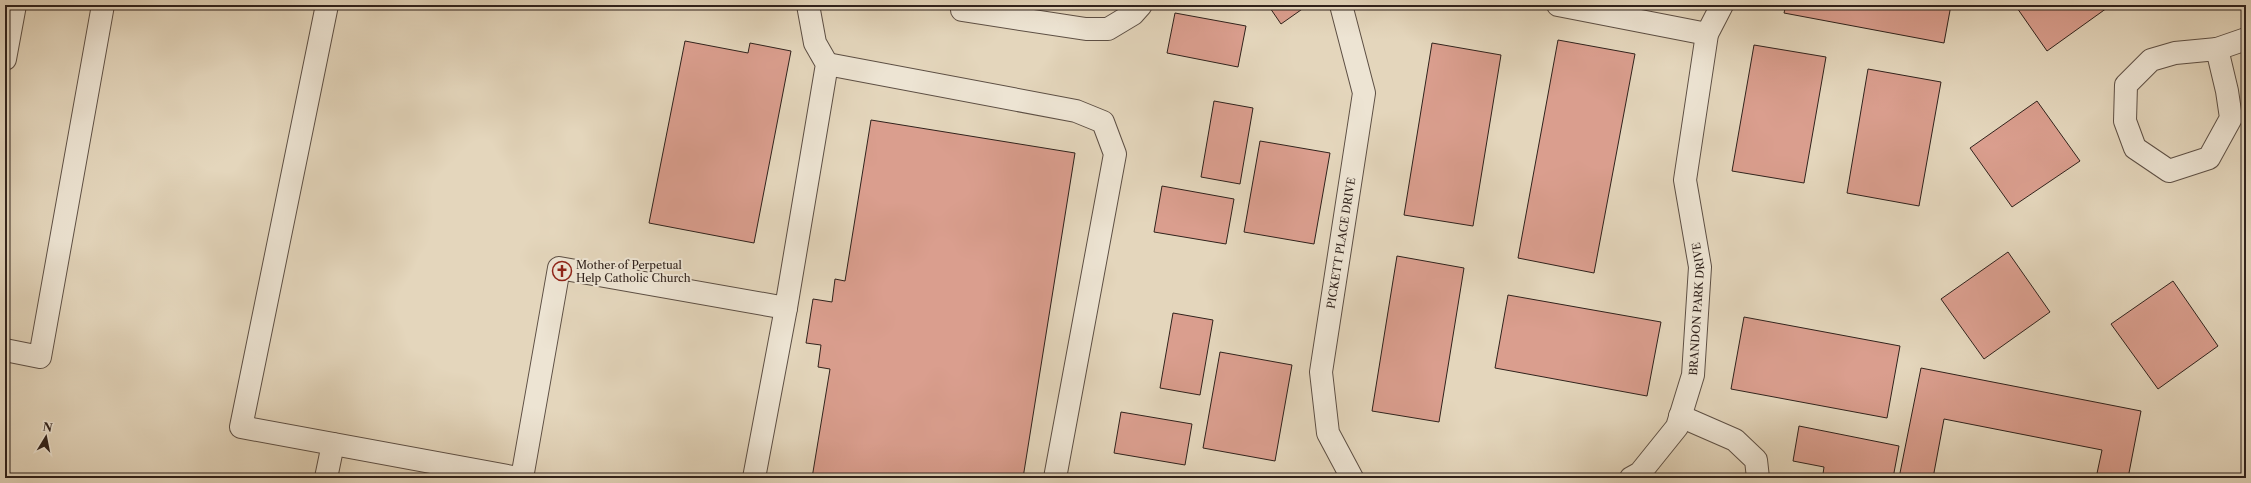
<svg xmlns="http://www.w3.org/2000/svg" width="2251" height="483" viewBox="0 0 2251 483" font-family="'Libre Caslon Text',serif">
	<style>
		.building { fill: #da9e8e; stroke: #30221c }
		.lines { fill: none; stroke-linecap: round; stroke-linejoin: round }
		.minor-casing { stroke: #5d4f44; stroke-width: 24 }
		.minor { stroke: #ede4d3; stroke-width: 22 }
		.labels { text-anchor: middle; stroke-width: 4; stroke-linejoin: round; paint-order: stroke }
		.street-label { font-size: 11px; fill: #30221c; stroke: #ede4d3 }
		.poi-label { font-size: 11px; fill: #30221c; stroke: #ede4d3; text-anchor: start }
	</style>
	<rect width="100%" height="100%" fill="#e4d6bc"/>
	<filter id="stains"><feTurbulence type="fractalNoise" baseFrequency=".005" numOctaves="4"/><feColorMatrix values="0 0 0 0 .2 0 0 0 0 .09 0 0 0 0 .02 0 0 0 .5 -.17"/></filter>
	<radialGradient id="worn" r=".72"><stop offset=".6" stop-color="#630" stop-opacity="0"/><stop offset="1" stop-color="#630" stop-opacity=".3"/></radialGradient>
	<path class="building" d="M 1268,5 L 1308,5 L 1281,24 Z
		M 1786,5 L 1951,5 L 1944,43 L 1784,13 Z
		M 2015,5 L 2105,5 L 2107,8 L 2047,51 Z
		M 1175,13 L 1246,26 L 1238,67 L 1167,53 Z
		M 1558,40 L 1635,54 L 1594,273 L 1518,258 Z
		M 685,41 L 748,53 L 750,43 L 791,51 L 754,243 L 649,223 Z
		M 1432,43 L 1501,55 L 1473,226 L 1404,215 Z
		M 1754,45 L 1826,57 L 1804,183 L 1732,171 Z
		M 1868,69 L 1941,82 L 1919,206 L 1847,193 Z
		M 1214,101 L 1253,108 L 1240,184 L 1201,177 Z
		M 2037,101 L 2080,161 L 2012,207 L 1970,148 Z
		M 871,120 L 1075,153 L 1023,478 L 812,478 L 830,369 L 818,367 L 821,345 L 806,343 L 813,299 L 832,302 L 835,279 L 845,281 Z
		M 1260,141 L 1330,153 L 1314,244 L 1244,232 Z
		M 1162,186 L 1234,199 L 1226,244 L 1154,232 Z
		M 2008,252 L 2050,312 L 1984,359 L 1941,299 Z
		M 1397,256 L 1464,268 L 1439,422 L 1372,411 Z
		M 2173,281 L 2218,346 L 2158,389 L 2111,324 Z
		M 1508,295 L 1661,322 L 1647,396 L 1495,368 Z
		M 1173,313 L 1213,320 L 1200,395 L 1160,388 Z
		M 1744,317 L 1900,346 L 1887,418 L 1731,389 Z
		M 1220,352 L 1292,365 L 1275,461 L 1203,448 Z
		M 1921,368 L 2141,411 L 2128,478 L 2096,478 L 2102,450 L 1944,419 L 1933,478 L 1899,478 Z
		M 1121,412 L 1192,424 L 1185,465 L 1114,453 Z
		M 1799,426 L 1899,446 L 1893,478 L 1840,478 L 1823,474 L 1824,467 L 1793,461 Z"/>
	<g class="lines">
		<defs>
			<g id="minor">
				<path d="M 327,5 L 241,427 L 518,478"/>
				<path d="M 1341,5 L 1364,93 L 1321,372 L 1328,433 L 1352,478"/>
				<path d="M 1558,5 L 1707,34"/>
				<path d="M 962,10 L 1086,29 L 1108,29 L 1133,14 L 1141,5"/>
				<path d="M 2217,49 L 2227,91 L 2231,118 L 2209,158 L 2169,171 L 2135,148 L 2125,121 L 2126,85 L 2151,60 L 2175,53 Z"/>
				<path d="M 2217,49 L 2246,39"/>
				<path d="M 5,59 L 15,5"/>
				<path d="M 827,64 L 1076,111 L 1103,122 L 1115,154 L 1055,478"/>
				<path d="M 786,308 L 827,64 L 815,43 L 808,5"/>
				<path d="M 5,350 L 40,357 L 103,5"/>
				<path d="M 1680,416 L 1735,440 L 1756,460 L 1758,478"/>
				<path d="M 326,478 L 333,444"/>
				<path d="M 522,478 L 559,268 L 786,308 L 754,478"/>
				<path id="s1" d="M 1631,478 L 1640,473 L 1677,427 L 1693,375 L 1700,267 L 1685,180 L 1707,34 L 1722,5"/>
			</g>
		</defs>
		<use href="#minor" class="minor-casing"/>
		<use href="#minor" class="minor"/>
	</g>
	<defs>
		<symbol id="church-ring" viewBox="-11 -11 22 22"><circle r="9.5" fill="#ede4d3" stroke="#8f2418" stroke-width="1.5"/><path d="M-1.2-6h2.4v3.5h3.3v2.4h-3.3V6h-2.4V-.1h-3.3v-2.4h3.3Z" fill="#8f2418"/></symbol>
	</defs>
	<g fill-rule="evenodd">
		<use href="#church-ring" x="551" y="260" width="22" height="22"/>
	</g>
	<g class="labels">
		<g class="street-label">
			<text transform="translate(1341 243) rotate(-81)" y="4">PICKETT PLACE DRIVE</text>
			<text dy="4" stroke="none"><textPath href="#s1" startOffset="190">BRANDON PARK DRIVE</textPath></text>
		</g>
		<g class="poi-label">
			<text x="576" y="269">Mother of Perpetual<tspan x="576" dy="13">Help Catholic Church</tspan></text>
		</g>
	</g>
	<rect width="2251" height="483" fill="none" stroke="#e4d6bc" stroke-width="20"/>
	<rect x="6" y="6" width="2239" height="471" fill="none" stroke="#30221c" stroke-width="2"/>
	<rect x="10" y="10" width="2231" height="463" fill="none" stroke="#30221c"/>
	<g transform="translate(46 437) rotate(10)" stroke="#ede4d3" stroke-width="3" paint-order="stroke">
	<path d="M0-3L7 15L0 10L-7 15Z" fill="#30221c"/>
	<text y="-6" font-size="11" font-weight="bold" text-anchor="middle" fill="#30221c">N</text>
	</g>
	<rect width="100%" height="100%" filter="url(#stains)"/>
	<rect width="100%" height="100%" fill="url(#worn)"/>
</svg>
